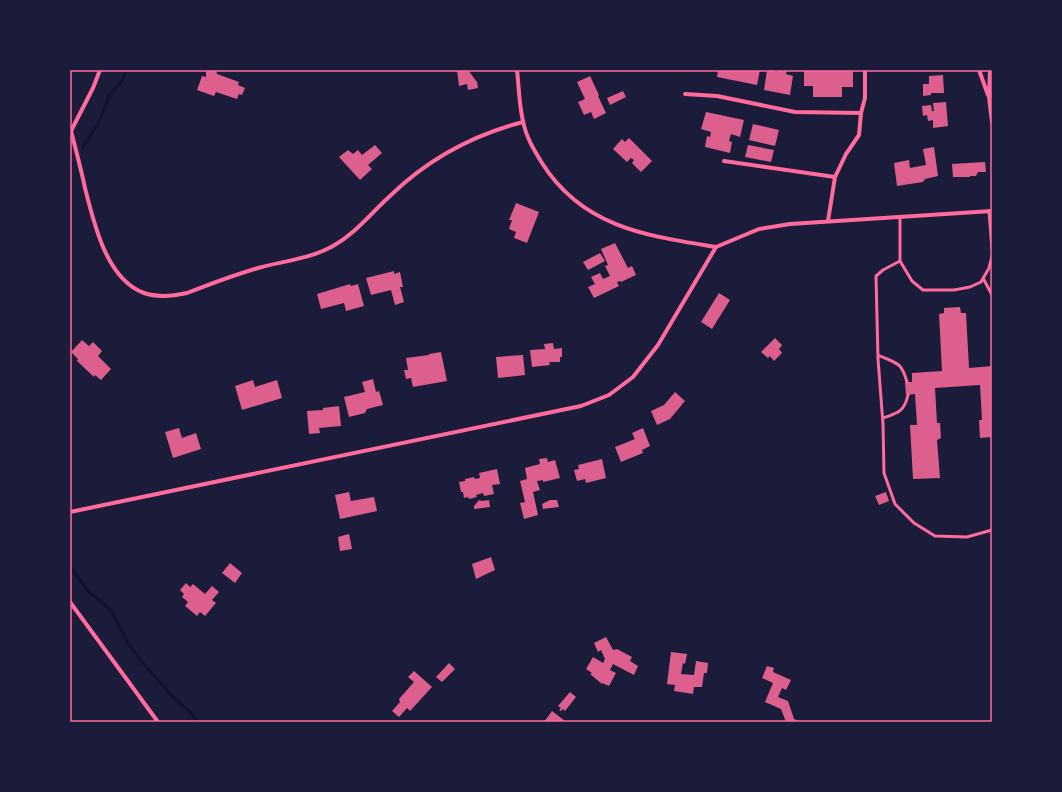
<svg xmlns="http://www.w3.org/2000/svg" width="1062" height="792" viewBox="0 0 1062 792" font-family="'Noto Sans',sans-serif">
	<style>
		.lines { fill: none; stroke-linecap: round; stroke-linejoin: round }
		.stream { stroke: #12122b; stroke-width: 3 }
		.building { fill: #dd5f8e }
		.service { stroke: #ff6b9d; stroke-width: 3 }
		.minor { stroke: #ff6b9d; stroke-width: 4 }
		.neatline { fill: none; stroke: #ff6b9d; stroke-width: 1.5 }
	</style>
	<rect width="100%" height="100%" fill="#1b1b3a"/>
	<g class="lines">
		<path class="stream" d="M 83,147 L 99,122 L 110,94 L 122,81 L 126,70
			M 70,167 L 72,164
			M 70,567 L 89,592 L 110,609 L 129,645 L 147,668 L 174,698 L 190,712 L 198,722"/>
	</g>
	<path class="building" d="M 206,70 L 216,70 L 217,74 L 239,82 L 238,85 L 245,88 L 242,95 L 239,94 L 237,99 L 216,92 L 214,96 L 197,90 L 202,76 L 206,77 Z
		M 457,70 L 468,70 L 477,82 L 478,88 L 468,90 L 467,84 L 459,86 Z
		M 718,70 L 760,70 L 757,85 L 717,77 Z
		M 767,70 L 778,72 L 778,70 L 787,70 L 786,74 L 793,76 L 790,95 L 764,90 Z
		M 804,70 L 844,70 L 844,71 L 853,71 L 853,87 L 842,87 L 842,97 L 813,97 L 813,86 L 804,86 Z
		M 943,75 L 944,93 L 931,93 L 931,95 L 923,96 L 923,84 L 929,84 L 929,76 Z
		M 590,76 L 599,95 L 598,96 L 606,113 L 594,119 L 591,112 L 584,115 L 578,102 L 585,99 L 577,82 Z
		M 623,91 L 626,97 L 610,105 L 607,98 Z
		M 946,102 L 948,126 L 933,128 L 933,120 L 928,121 L 927,115 L 923,116 L 922,106 L 931,105 L 932,111 L 934,111 L 933,103 Z
		M 706,112 L 744,120 L 740,137 L 731,134 L 729,141 L 732,142 L 730,153 L 705,147 L 707,136 L 710,137 L 711,132 L 701,129 Z
		M 753,124 L 779,130 L 775,146 L 749,140 Z
		M 629,138 L 652,161 L 641,172 L 632,163 L 634,160 L 631,158 L 627,162 L 613,149 L 622,139 L 625,142 Z
		M 375,145 L 382,153 L 368,165 L 372,169 L 360,180 L 339,157 L 348,150 L 353,154 L 358,150 L 362,155 Z
		M 748,145 L 774,150 L 771,162 L 745,157 Z
		M 934,147 L 938,176 L 925,179 L 923,182 L 897,186 L 894,163 L 909,160 L 910,168 L 926,165 L 923,149 Z
		M 985,162 L 986,172 L 978,172 L 976,176 L 970,176 L 970,177 L 953,177 L 952,164 Z
		M 516,203 L 539,212 L 527,243 L 514,238 L 516,232 L 509,229 L 512,220 L 509,220 Z
		M 615,243 L 628,268 L 632,266 L 636,275 L 621,282 L 620,281 L 617,282 L 619,286 L 594,298 L 588,287 L 595,284 L 591,277 L 600,273 L 603,279 L 610,276 L 605,266 L 608,265 L 601,249 Z
		M 600,253 L 605,261 L 588,270 L 583,262 Z
		M 394,271 L 394,274 L 400,272 L 403,287 L 400,287 L 404,302 L 395,305 L 391,290 L 371,295 L 366,278 Z
		M 350,284 L 351,286 L 358,284 L 364,306 L 346,311 L 344,303 L 321,309 L 317,294 Z
		M 719,293 L 730,300 L 712,329 L 701,322 Z
		M 960,307 L 961,313 L 966,313 L 969,368 L 992,366 L 992,437 L 980,438 L 979,420 L 982,420 L 980,385 L 935,388 L 937,423 L 940,423 L 941,438 L 937,440 L 940,478 L 913,479 L 910,425 L 917,425 L 915,394 L 906,395 L 905,382 L 912,382 L 912,373 L 942,371 L 939,314 L 944,313 L 944,308 Z
		M 775,338 L 782,345 L 779,349 L 782,353 L 774,361 L 770,356 L 768,358 L 761,352 Z
		M 82,340 L 89,346 L 93,342 L 102,351 L 98,356 L 111,369 L 101,380 L 95,375 L 94,377 L 77,361 L 78,359 L 71,352 Z
		M 553,343 L 554,349 L 562,348 L 562,357 L 560,357 L 560,362 L 549,362 L 550,365 L 532,367 L 530,350 L 545,349 L 544,344 Z
		M 441,352 L 447,381 L 413,387 L 411,378 L 406,379 L 404,370 L 408,370 L 406,358 L 429,355 L 429,354 Z
		M 523,355 L 525,375 L 498,378 L 496,357 Z
		M 373,379 L 376,392 L 379,391 L 383,405 L 367,409 L 365,413 L 349,417 L 344,397 L 365,392 L 362,382 Z
		M 253,380 L 255,387 L 277,380 L 282,398 L 242,410 L 235,386 Z
		M 675,392 L 685,401 L 670,419 L 657,425 L 651,411 L 664,405 Z
		M 339,406 L 341,426 L 319,428 L 320,433 L 309,434 L 307,411 L 323,410 L 323,408 Z
		M 179,428 L 182,438 L 196,433 L 201,449 L 173,458 L 165,432 Z
		M 643,428 L 650,446 L 642,450 L 643,453 L 621,462 L 615,447 L 635,439 L 632,433 Z
		M 547,458 L 548,462 L 555,460 L 560,478 L 543,482 L 543,480 L 537,481 L 540,490 L 533,492 L 538,515 L 524,519 L 520,503 L 525,502 L 520,481 L 527,479 L 525,468 L 540,464 L 539,459 Z
		M 602,459 L 606,478 L 586,483 L 585,479 L 577,481 L 574,470 L 579,469 L 578,465 Z
		M 497,469 L 500,484 L 492,485 L 494,494 L 484,496 L 483,493 L 476,495 L 477,497 L 469,499 L 468,497 L 464,498 L 463,492 L 461,492 L 459,482 L 465,481 L 465,479 L 474,477 L 475,479 L 480,478 L 479,473 Z
		M 349,492 L 351,501 L 374,497 L 377,511 L 340,519 L 335,495 Z
		M 886,492 L 889,501 L 879,505 L 875,496 Z
		M 479,500 L 482,501 L 489,500 L 490,507 L 474,509 L 474,506 Z
		M 550,500 L 557,500 L 559,507 L 543,509 L 542,504 Z
		M 349,534 L 352,549 L 340,551 L 338,537 Z
		M 491,557 L 495,570 L 476,579 L 472,564 Z
		M 230,563 L 242,573 L 235,583 L 222,573 Z
		M 186,583 L 190,587 L 193,584 L 205,594 L 212,586 L 219,592 L 212,600 L 216,603 L 205,616 L 200,612 L 197,616 L 185,606 L 188,602 L 182,597 L 184,594 L 180,590 Z
		M 606,637 L 613,650 L 617,649 L 632,657 L 630,661 L 638,666 L 634,675 L 613,664 L 610,670 L 616,673 L 609,686 L 602,683 L 602,684 L 590,674 L 592,673 L 586,669 L 593,657 L 603,663 L 605,659 L 601,650 L 598,652 L 594,643 Z
		M 671,652 L 687,654 L 685,664 L 683,663 L 681,674 L 694,675 L 696,661 L 708,663 L 707,673 L 704,673 L 702,687 L 694,687 L 693,694 L 674,691 L 675,685 L 667,684 Z
		M 449,663 L 455,669 L 442,682 L 436,677 Z
		M 767,666 L 774,668 L 773,672 L 791,680 L 786,690 L 782,688 L 778,697 L 788,701 L 794,719 L 800,722 L 786,722 L 781,709 L 765,702 L 773,683 L 762,678 Z
		M 414,671 L 432,687 L 410,711 L 407,708 L 399,717 L 392,711 L 400,702 L 399,699 L 414,682 L 408,677 Z
		M 570,692 L 576,697 L 565,711 L 563,709 L 561,711 L 559,710 L 561,708 L 558,706 Z
		M 552,711 L 565,721 L 565,722 L 544,722 Z"/>
	<g class="lines">
		<path class="service" d="M 989,211 L 992,250
			M 900,217 L 900,261 L 883,270 L 876,276 L 878,359 L 883,424 L 884,473 L 895,504 L 914,523 L 935,536 L 967,537 L 992,530
			M 900,261 L 912,281 L 923,290 L 954,290 L 970,287 L 981,282 L 989,268 L 992,256
			M 983,278 L 992,295
			M 878,355 C 897,364 901,361 907,382
			M 883,418 C 898,413 904,412 908,395"/>
		<path class="minor" d="M 517,70 C 519,87 519,105 523,121 C 526,137 534,150 542,163 C 583,228 648,236 716,247
			M 979,70 L 988,95
			M 990,70 L 989,97 L 992,122
			M 685,94 L 717,96 L 795,112 L 861,113
			M 71,131 C 76,150 81,169 85,188 C 94,223 106,279 144,293 C 158,298 173,296 187,293 C 210,284 234,275 258,268 C 283,261 310,259 333,246 C 356,233 371,213 390,196 C 427,160 473,135 523,122
			M 70,133 L 93,88 L 100,70
			M 724,161 L 835,177
			M 828,221 L 835,177 L 846,154 L 859,135 L 861,113 L 865,98 L 865,70
			M 70,512 L 581,406 L 609,395 L 633,377 L 658,345 L 716,247 L 759,229 L 790,224 L 992,211
			M 70,602 L 158,722"/>
	</g>
	<rect width="1062" height="792" fill="none" stroke="#1b1b3a" stroke-width="142"/>
	<rect x="71" y="71" width="920" height="650" class="neatline"/>
</svg>
